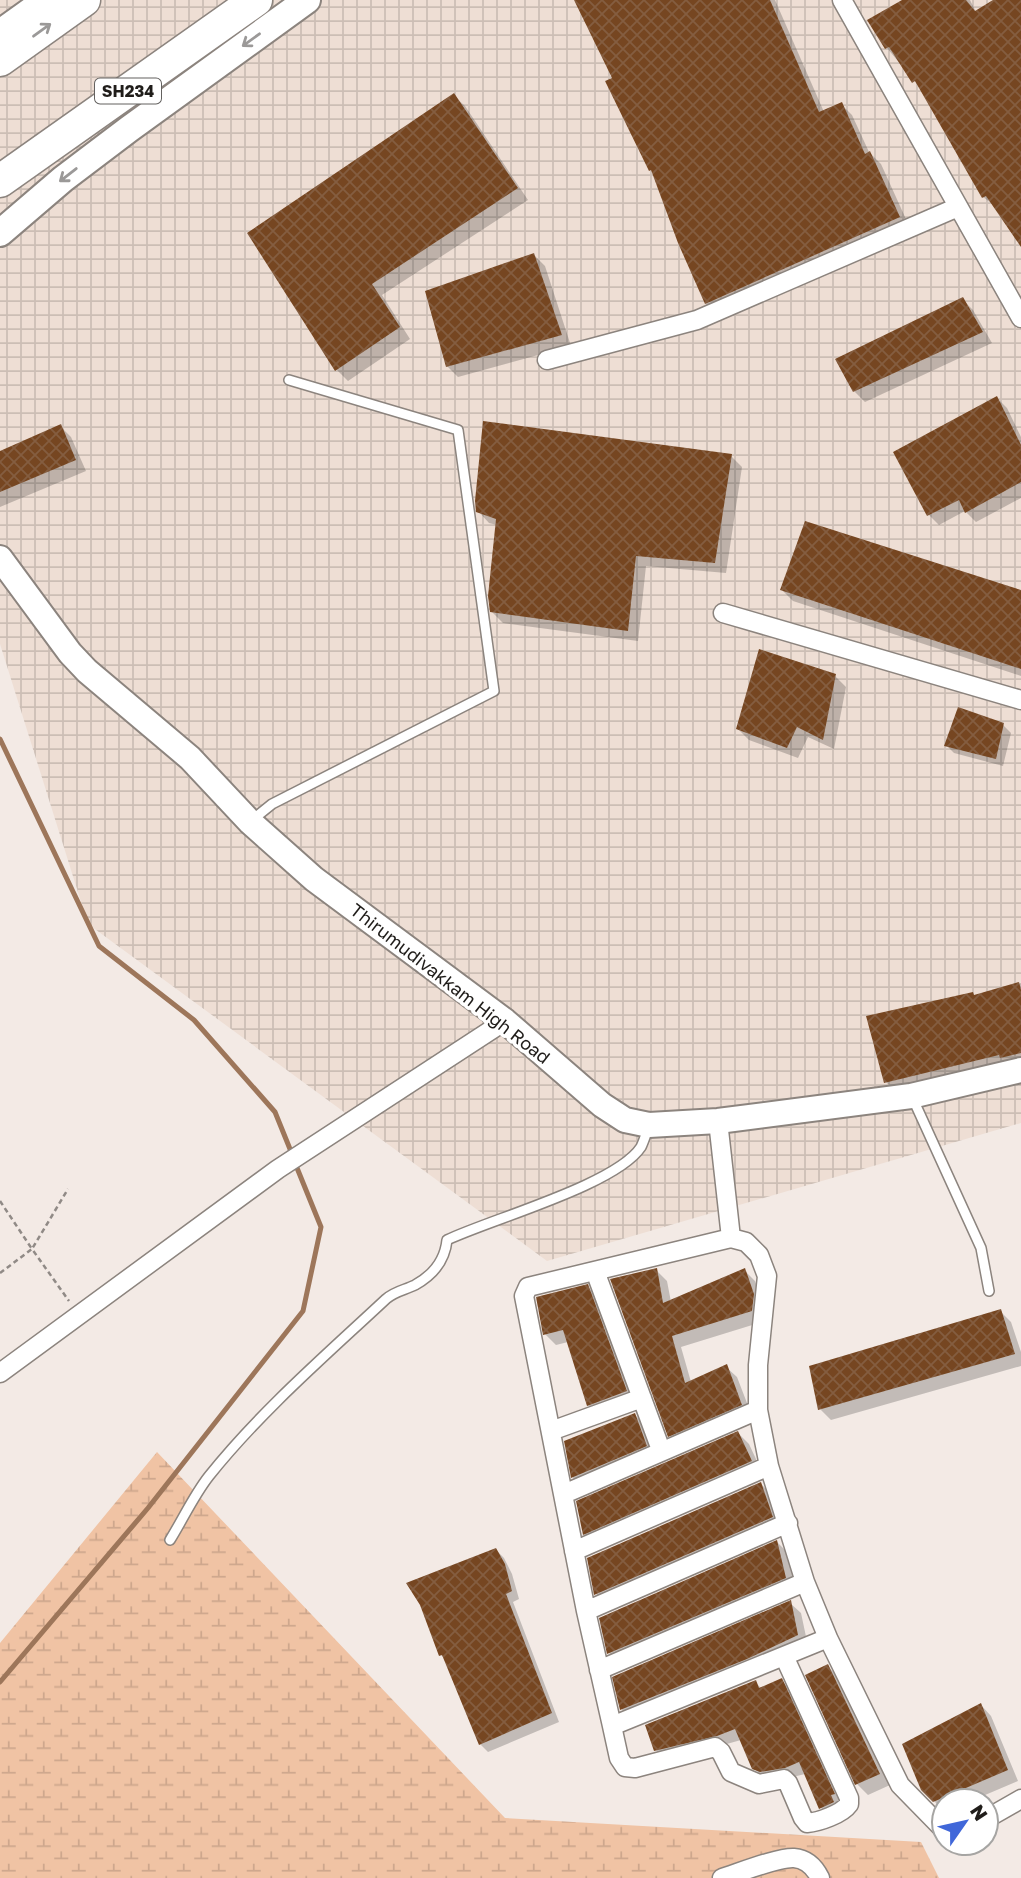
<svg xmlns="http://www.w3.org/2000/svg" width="1021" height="1878" viewBox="0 0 1021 1878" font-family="'Golos Text',sans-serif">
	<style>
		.industrial { fill: url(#industrial-grid) }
		.wetland { fill: url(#wetland-marsh) }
		.shadow { fill: #0003 }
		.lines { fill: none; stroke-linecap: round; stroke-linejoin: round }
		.stream { stroke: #9d765a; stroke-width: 5 }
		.building { fill: url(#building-cross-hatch) }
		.lane-casing { stroke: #8c847e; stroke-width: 12 }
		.street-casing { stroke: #8c847e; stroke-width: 21 }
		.secondary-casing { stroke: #8c847e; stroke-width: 28 }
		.primary-casing { stroke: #8c847e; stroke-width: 30 }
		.highway-casing { stroke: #8c847e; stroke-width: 35 }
		.path { stroke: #908a86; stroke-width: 2.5; stroke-dasharray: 5 3.5; stroke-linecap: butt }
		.lane { stroke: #fff; stroke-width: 9 }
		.street { stroke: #fff; stroke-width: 18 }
		.secondary { stroke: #fff; stroke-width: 24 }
		.primary { stroke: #fff; stroke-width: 26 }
		.highway { stroke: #fff; stroke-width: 32 }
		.oneway { stroke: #9b9998 }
		.labels { text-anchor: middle; stroke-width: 7; stroke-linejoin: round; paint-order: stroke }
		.shield { fill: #fff; stroke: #63615f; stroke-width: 2 }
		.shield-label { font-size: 16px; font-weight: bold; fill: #201d1a }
		.street-label { font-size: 18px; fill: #201d1a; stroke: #fff }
	</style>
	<defs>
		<pattern id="industrial-grid" width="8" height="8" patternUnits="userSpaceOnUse" patternTransform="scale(1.75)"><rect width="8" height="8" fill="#eeded4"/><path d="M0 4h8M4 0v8" fill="none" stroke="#ccbeb5"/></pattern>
		<pattern id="wetland-marsh" width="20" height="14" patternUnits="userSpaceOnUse" patternTransform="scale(1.75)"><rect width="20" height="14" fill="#f0c3a4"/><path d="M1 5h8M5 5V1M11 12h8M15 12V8" fill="none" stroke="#cea78d"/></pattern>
		<pattern id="building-cross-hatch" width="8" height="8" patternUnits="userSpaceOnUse" patternTransform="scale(1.75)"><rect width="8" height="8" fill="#764621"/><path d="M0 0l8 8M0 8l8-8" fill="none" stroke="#845d40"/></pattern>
	</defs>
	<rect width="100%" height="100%" fill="#f3eae5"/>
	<path class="industrial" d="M 0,0 L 1021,0 L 1021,1123 L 547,1261 L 88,924 L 0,644 Z"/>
	<path class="wetland" d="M 157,1452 L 505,1818 L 921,1842 L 939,1878 L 0,1878 L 0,1643 Z"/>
	<path class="shadow" d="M 576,0 L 775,0 L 824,112 L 841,104 L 852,115 L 869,152 L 881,164 L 910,228 L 718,314 L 707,303 L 614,79 Z
		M 905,0 L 970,0 L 976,12 L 996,0 L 1021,0 L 1021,244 L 995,206 L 983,197 L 922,90 L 887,48 Z
		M 454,96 L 465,106 L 528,200 L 382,295 L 410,339 L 348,381 L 337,370 L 250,233 Z
		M 534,255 L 545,266 L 571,346 L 458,377 L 447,366 Z
		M 962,299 L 973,310 L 992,343 L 865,402 L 854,391 Z
		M 997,398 L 1007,408 L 1021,437 L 1021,498 L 976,522 L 965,511 L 939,525 L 929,515 Z
		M 60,426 L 71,437 L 86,471 L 0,507 L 0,453 Z
		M 731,456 L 742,467 L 726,573 L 646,566 L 638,641 L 503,623 L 492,612 L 497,525 L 489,523 L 478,511 Z
		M 782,590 L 1021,592 L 1021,676 L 793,601 Z
		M 835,676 L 846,687 L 834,749 L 808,737 L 798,758 L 749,740 L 738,729 Z
		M 1003,725 L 1011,733 L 1003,766 L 954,753 L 946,745 Z
		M 1021,983 L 1021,1064 L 895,1091 L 886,1082 L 975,996 Z
		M 656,1270 L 667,1281 L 671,1302 L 744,1270 L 755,1281 L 764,1307 L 762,1322 L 681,1347 L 691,1382 L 726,1367 L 737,1377 L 752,1416 L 681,1446 L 670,1436 Z
		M 587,1286 L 598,1297 L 637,1402 L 599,1416 L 588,1405 L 568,1342 L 556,1345 L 545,1334 Z
		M 1000,1311 L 1011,1322 L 1021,1352 L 1021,1366 L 831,1420 L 820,1409 Z
		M 635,1415 L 643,1423 L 654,1454 L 581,1485 L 573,1478 L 566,1442 Z
		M 738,1433 L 749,1444 L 762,1472 L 595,1545 L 584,1534 Z
		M 761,1484 L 772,1495 L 783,1528 L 607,1605 L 596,1594 Z
		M 777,1542 L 788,1553 L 796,1589 L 620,1664 L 609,1653 L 601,1619 Z
		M 496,1550 L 504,1558 L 512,1574 L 519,1599 L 513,1602 L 559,1722 L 488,1752 L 480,1744 L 446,1660 L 441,1655 L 422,1604 Z
		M 790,1603 L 801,1613 L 808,1646 L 633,1720 L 622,1710 L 615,1678 Z
		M 828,1667 L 839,1677 L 890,1785 L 868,1795 L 857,1784 Z
		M 781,1680 L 791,1690 L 843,1804 L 831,1818 L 821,1808 L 805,1774 L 772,1782 L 765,1779 L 754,1768 L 741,1740 L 666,1761 L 656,1750 L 755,1682 L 762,1689 Z
		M 981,1705 L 991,1716 L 1018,1781 L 971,1801 L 944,1801 L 944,1811 L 922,1789 Z"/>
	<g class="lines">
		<path class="stream" d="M 0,739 L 99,946 L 194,1020 L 275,1112 L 292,1154
			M 0,1682 L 148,1508 L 303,1311 L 321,1227 L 295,1163"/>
	</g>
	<path class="building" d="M 574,0 L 770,0 L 819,112 L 842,102 L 865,154 L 870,151 L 900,217 L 705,304 L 678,243 L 651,170 L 649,171 L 605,81 L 612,78 Z
		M 902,0 L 966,0 L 975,11 L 993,0 L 1021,0 L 1021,247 L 986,196 L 982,198 L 915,81 L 912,83 L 889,47 L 885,49 L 867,20 Z
		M 454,93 L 518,188 L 372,284 L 400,327 L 335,371 L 247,233 Z
		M 534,253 L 562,335 L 446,367 L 425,291 Z
		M 963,297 L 983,332 L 853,392 L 835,359 Z
		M 997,396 L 1021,445 L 1021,482 L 965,513 L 959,500 L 927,516 L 893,452 Z
		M 483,421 L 732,454 L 715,563 L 636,556 L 628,631 L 490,612 L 488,596 L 496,519 L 476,512 L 475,501 Z
		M 61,424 L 76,460 L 0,492 L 0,451 Z
		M 805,521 L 1021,590 L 1021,669 L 780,590 Z
		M 759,649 L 836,674 L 823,740 L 797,727 L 787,748 L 736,729 Z
		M 958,707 L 1004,723 L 996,759 L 944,746 Z
		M 1019,982 L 1021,990 L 1021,1053 L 1000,1058 L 999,1055 L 884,1083 L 866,1016 L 973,992 L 974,995 Z
		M 657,1268 L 663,1303 L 745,1268 L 754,1294 L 752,1311 L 672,1336 L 685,1383 L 727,1364 L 742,1405 L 668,1437 L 610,1279 Z
		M 588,1284 L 627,1391 L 587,1406 L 563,1330 L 543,1335 L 536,1297 Z
		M 1001,1309 L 1015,1354 L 818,1410 L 809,1366 Z
		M 635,1413 L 647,1446 L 571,1478 L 564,1441 Z
		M 738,1431 L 752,1461 L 583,1535 L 576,1501 Z
		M 761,1482 L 773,1517 L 594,1595 L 587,1558 Z
		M 777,1540 L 786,1578 L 607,1654 L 599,1618 Z
		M 496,1548 L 505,1564 L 512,1591 L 506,1594 L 552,1713 L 479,1745 L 442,1655 L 439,1656 L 420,1605 L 406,1583 Z
		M 791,1600 L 798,1635 L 747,1659 L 620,1710 L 612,1677 Z
		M 828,1664 L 880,1774 L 855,1785 L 805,1675 Z
		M 782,1678 L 835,1794 L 831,1795 L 834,1802 L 819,1809 L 799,1762 L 785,1768 L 760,1772 L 752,1769 L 735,1729 L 717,1736 L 654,1751 L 645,1725 L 756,1680 L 759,1688 Z
		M 981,1703 L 1008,1770 L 933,1802 L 921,1790 L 902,1744 Z"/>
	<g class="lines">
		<defs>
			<path id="lane" d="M 251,821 L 272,804 L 494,691 L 458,430 L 289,380
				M 913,1099 L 981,1248 L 989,1291
				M 170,1540 C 183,1519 194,1495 209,1476 C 261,1411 326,1355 386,1299 C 395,1291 405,1290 415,1285 C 433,1275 445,1260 447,1240 C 491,1219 616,1185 641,1147 C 644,1141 646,1133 649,1127"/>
			<path id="street" d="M 842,0 L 1021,318
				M 547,360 L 697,320 L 958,207
				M 723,613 L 1021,700
				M 718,1121 L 731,1238
				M 595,1271 L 661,1450
				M 0,1373 L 278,1169 L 505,1021
				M 551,1431 L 642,1398
				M 564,1494 L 758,1410
				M 574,1551 L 769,1466
				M 586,1611 L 788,1523
				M 828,1638 L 612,1726 L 586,1611 L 524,1296 L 528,1287 L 731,1238 L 746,1242 L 759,1255 L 767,1276 L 758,1365 L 758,1410 L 769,1466 L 805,1582 L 828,1638 L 900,1785 L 944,1830
				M 599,1670 L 805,1582
				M 612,1726 L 619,1758 L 625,1767 L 635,1768 L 715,1747 L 721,1752 L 731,1772 L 759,1784 L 784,1779 L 788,1783 L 803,1818 L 807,1823 C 819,1822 842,1814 849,1804 L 849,1798 L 784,1656
				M 986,1819 L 1021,1799
				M 722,1878 C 738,1873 779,1857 794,1858 C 807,1859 815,1868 820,1878"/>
			<path id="secondary" d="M 0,558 L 70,653 L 87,671 L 190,758 L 250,822 L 314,879 L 505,1021 L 602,1105 L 625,1120 L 649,1125 L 718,1121 L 911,1096 L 1021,1070"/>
			<path id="primary" d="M 0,33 L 46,0
				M 0,233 L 63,179 L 129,129 L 307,0"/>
			<path id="highway" d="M 0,60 L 84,0
				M 0,181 L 256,0"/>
		</defs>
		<use href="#lane" class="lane-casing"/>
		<use href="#street" class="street-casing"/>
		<use href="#secondary" class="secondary-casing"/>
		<use href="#primary" class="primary-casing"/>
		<use href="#highway" class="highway-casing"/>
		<path class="path" d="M 0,1201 L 32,1249 L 68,1189
			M 0,1273 L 32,1249 L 69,1301"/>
		<use href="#lane" class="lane"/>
		<use href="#street" class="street"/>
		<use href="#secondary" class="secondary"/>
		<use href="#primary" class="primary"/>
		<use href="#highway" class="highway"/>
	</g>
	<defs><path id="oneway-shaft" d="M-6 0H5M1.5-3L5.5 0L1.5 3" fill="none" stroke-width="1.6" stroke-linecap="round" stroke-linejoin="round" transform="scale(1.75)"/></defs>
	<g class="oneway">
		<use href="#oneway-shaft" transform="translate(42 30) rotate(-36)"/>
		<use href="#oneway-shaft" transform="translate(251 40) rotate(144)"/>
		<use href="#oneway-shaft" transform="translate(68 175) rotate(142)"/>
	</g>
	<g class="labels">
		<rect class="shield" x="95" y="78.5" width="66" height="25" rx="5"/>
		<g class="shield-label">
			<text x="128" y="97">SH234</text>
		</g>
		<g class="street-label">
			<text transform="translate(450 984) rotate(38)" y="6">Thirumudivakkam High Road</text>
		</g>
	</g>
	<g transform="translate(965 1822) rotate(56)"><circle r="33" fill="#ffffff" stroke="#a6a5a3" stroke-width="2"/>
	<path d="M0-5L12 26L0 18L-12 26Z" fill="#4067d9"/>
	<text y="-10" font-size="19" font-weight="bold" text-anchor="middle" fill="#201d1a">N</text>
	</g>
</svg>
